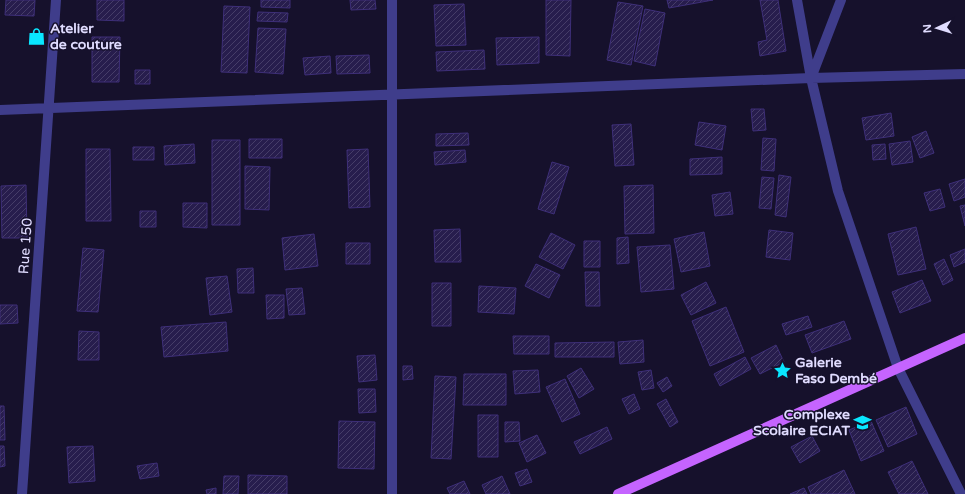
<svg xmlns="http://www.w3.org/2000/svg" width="965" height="494" viewBox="0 0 965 494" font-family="'Varela Round',sans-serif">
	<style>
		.building { fill: url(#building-hatch); stroke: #3e2f79 }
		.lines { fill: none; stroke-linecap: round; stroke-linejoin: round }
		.minor { stroke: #3f3d8b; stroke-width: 10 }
		.primary { stroke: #c564ff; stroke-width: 10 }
		.labels { text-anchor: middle; stroke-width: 3; stroke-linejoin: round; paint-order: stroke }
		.poi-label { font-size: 14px; font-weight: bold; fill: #e0dcff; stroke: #16112c; text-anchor: start }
		.street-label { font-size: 14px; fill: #e0dcff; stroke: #16112c }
	</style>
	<defs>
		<pattern id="building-hatch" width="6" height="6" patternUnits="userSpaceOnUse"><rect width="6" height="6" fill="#271d4d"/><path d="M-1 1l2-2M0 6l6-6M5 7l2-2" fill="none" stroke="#463d68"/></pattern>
	</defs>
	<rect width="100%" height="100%" fill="#16112c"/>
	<path class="building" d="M 6,0 L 35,0 L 34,16 L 5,15 Z
		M 97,0 L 124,0 L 124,21 L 97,20 Z
		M 261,0 L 290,0 L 290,8 L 261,7 Z
		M 350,0 L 375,0 L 376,9 L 351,10 Z
		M 546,0 L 571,0 L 570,56 L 546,55 Z
		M 667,0 L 713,0 L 669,8 Z
		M 760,0 L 778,0 L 786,51 L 760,56 L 758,42 L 767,40 Z
		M 618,2 L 643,6 L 631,65 L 607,60 Z
		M 464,4 L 466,45 L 436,46 L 434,5 Z
		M 224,6 L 250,7 L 247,73 L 221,72 Z
		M 645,9 L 665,13 L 655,66 L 634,61 Z
		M 258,12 L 288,13 L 287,22 L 257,21 Z
		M 258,28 L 286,29 L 283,74 L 255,72 Z
		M 92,37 L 120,37 L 119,82 L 92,82 Z
		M 539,37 L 539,63 L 497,65 L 496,38 Z
		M 484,50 L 485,69 L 437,71 L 436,52 Z
		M 369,55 L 370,73 L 337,74 L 336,56 Z
		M 330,56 L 331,73 L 305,75 L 303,58 Z
		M 135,70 L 150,70 L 150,84 L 135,84 Z
		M 751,109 L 764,109 L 766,130 L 753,131 Z
		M 891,113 L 894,136 L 866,140 L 862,118 Z
		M 699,122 L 726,126 L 722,150 L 695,145 Z
		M 631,124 L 634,165 L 615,166 L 612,125 Z
		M 926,131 L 934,153 L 920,158 L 912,137 Z
		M 468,133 L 469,145 L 436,146 L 436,134 Z
		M 763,138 L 776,139 L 774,171 L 761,170 Z
		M 249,139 L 282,139 L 282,158 L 249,158 Z
		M 212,140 L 240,140 L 240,225 L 212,225 Z
		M 910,141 L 913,162 L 892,165 L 889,144 Z
		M 194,144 L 195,163 L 165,165 L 164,146 Z
		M 885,144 L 886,159 L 873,160 L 872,145 Z
		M 133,147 L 154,147 L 154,160 L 133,160 Z
		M 86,149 L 110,149 L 111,221 L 86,221 Z
		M 368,149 L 370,207 L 349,208 L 347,150 Z
		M 465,150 L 466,162 L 435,165 L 434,152 Z
		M 722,157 L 722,174 L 690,175 L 690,159 Z
		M 552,162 L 569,167 L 554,214 L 538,209 Z
		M 245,166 L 270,167 L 269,210 L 245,209 Z
		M 779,175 L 791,177 L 786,217 L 775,215 Z
		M 762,177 L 774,178 L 771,209 L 759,208 Z
		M 965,179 L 965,197 L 954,201 L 949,184 Z
		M 26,185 L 27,238 L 2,238 L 1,186 Z
		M 653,185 L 654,233 L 625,234 L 624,186 Z
		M 940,189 L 945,207 L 930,211 L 924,193 Z
		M 730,192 L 733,214 L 715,216 L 712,195 Z
		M 183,203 L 207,203 L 207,228 L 183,227 Z
		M 965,205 L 965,226 L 960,206 Z
		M 140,211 L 156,211 L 156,227 L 140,227 Z
		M 916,227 L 926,269 L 898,275 L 888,234 Z
		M 460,229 L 461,262 L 435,262 L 434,230 Z
		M 769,230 L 793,233 L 790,260 L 766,257 Z
		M 704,232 L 710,266 L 681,272 L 674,239 Z
		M 551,233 L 575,245 L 563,269 L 539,257 Z
		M 314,234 L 318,266 L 285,270 L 282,238 Z
		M 628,237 L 629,263 L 617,264 L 617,238 Z
		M 584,241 L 600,241 L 600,267 L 584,267 Z
		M 346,243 L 370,243 L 370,264 L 346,264 Z
		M 670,245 L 674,289 L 641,292 L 637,247 Z
		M 83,248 L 104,250 L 98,312 L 77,311 Z
		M 965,249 L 965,262 L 954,267 L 950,255 Z
		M 944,259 L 953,280 L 943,285 L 934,264 Z
		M 536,264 L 560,275 L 549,298 L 525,286 Z
		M 253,268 L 254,293 L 238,293 L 237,269 Z
		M 585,272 L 599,272 L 600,306 L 586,306 Z
		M 227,276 L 232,312 L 210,315 L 206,278 Z
		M 922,280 L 931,301 L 900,313 L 892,292 Z
		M 706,282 L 716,303 L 691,315 L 681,295 Z
		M 432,283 L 451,283 L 451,326 L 432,326 Z
		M 479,286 L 516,288 L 514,314 L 478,312 Z
		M 302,288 L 305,314 L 289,315 L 286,289 Z
		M 266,295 L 284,295 L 284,318 L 267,319 Z
		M 0,305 L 17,305 L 18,323 L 0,324 Z
		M 726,307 L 744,352 L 710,366 L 692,321 Z
		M 808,316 L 812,327 L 786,335 L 782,324 Z
		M 844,321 L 851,339 L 812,353 L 805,335 Z
		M 226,322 L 228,351 L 164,357 L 161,327 Z
		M 79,331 L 99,332 L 99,360 L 78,360 Z
		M 513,336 L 549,336 L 549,354 L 514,354 Z
		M 643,340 L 644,362 L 620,364 L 618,342 Z
		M 614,342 L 614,357 L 555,357 L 555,343 Z
		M 776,345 L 784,362 L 760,374 L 751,358 Z
		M 375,355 L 377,380 L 359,382 L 357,356 Z
		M 745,357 L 751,369 L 720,386 L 714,374 Z
		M 403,366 L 412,366 L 413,379 L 403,380 Z
		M 581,368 L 594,389 L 579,398 L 567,376 Z
		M 538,370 L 540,392 L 515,394 L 513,371 Z
		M 651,370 L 654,388 L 642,390 L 638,372 Z
		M 464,374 L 506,374 L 506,405 L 463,405 Z
		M 435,376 L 456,377 L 451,459 L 431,458 Z
		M 667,377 L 672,386 L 663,392 L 657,383 Z
		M 565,379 L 580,414 L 562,422 L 546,387 Z
		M 358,389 L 375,389 L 376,412 L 359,413 Z
		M 634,394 L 640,409 L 629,414 L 622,399 Z
		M 666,399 L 678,422 L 670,427 L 657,404 Z
		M 0,406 L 4,406 L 5,440 L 0,440 Z
		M 906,407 L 917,434 L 888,447 L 876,420 Z
		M 478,415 L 498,415 L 498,457 L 478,457 Z
		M 339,421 L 375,422 L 374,469 L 338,468 Z
		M 871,421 L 884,451 L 861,461 L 849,430 Z
		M 505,422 L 519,422 L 520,441 L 505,442 Z
		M 607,427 L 612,439 L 580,454 L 574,442 Z
		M 537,435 L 546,453 L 527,462 L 519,443 Z
		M 812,436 L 820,451 L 800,463 L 791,447 Z
		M 0,446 L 4,446 L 5,466 L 0,467 Z
		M 93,446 L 95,481 L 69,483 L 67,447 Z
		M 912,461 L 928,494 L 899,494 L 888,472 Z
		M 157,463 L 159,476 L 140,479 L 137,466 Z
		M 527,469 L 532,482 L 520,486 L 515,473 Z
		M 844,470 L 855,494 L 811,494 L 808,487 Z
		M 248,475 L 287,476 L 287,494 L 248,494 Z
		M 224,476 L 239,476 L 238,494 L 223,494 Z
		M 502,476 L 510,494 L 486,494 L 482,485 Z
		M 464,481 L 470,494 L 450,494 L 447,488 Z
		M 216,488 L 216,494 L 207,494 L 206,490 Z
		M 804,488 L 807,494 L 790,494 Z"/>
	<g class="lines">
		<path class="minor" d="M 392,0 L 392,494
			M 797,0 L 811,78 L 838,191 L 898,368 L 961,494
			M 811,78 L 841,0
			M 0,110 L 811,78 L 965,74
			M 22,494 L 56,0"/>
		<path class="primary" d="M 618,494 L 965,338"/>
	</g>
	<defs>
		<symbol id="shop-bare" viewBox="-9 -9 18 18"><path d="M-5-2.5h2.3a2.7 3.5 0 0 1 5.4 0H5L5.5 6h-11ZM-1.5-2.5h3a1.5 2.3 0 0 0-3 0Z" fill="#09e6ff" stroke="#16112c" stroke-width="2.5" paint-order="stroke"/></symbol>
		<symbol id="sight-bare" viewBox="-9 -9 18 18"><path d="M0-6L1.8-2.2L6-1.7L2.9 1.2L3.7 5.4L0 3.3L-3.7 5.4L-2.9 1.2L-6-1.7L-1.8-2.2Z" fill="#09e6ff" stroke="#16112c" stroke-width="2.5" paint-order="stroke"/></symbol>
		<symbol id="school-bare" viewBox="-9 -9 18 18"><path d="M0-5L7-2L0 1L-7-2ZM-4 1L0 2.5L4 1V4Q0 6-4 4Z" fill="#09e6ff" stroke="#16112c" stroke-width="2.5" paint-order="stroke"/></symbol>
	</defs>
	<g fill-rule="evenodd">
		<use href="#shop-bare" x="24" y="24" width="25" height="25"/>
		<use href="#sight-bare" x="770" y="358" width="25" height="25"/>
		<use href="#school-bare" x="850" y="410" width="25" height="25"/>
	</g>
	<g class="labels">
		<g class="poi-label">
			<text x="50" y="33">Atelier<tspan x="50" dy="16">de couture</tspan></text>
			<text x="795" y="367">Galerie<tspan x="795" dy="16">Faso Dembé</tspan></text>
			<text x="850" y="419" text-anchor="end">Complexe<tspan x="850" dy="16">Scolaire ECIAT</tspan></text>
		</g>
		<g class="street-label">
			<text transform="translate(25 246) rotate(-86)" y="5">Rue 150</text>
		</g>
	</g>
	<g transform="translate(937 28) rotate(266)" stroke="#16112c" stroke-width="3" paint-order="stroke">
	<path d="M0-3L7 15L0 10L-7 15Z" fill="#e0dcff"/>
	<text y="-6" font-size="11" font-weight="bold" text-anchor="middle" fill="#e0dcff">N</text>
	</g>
</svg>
